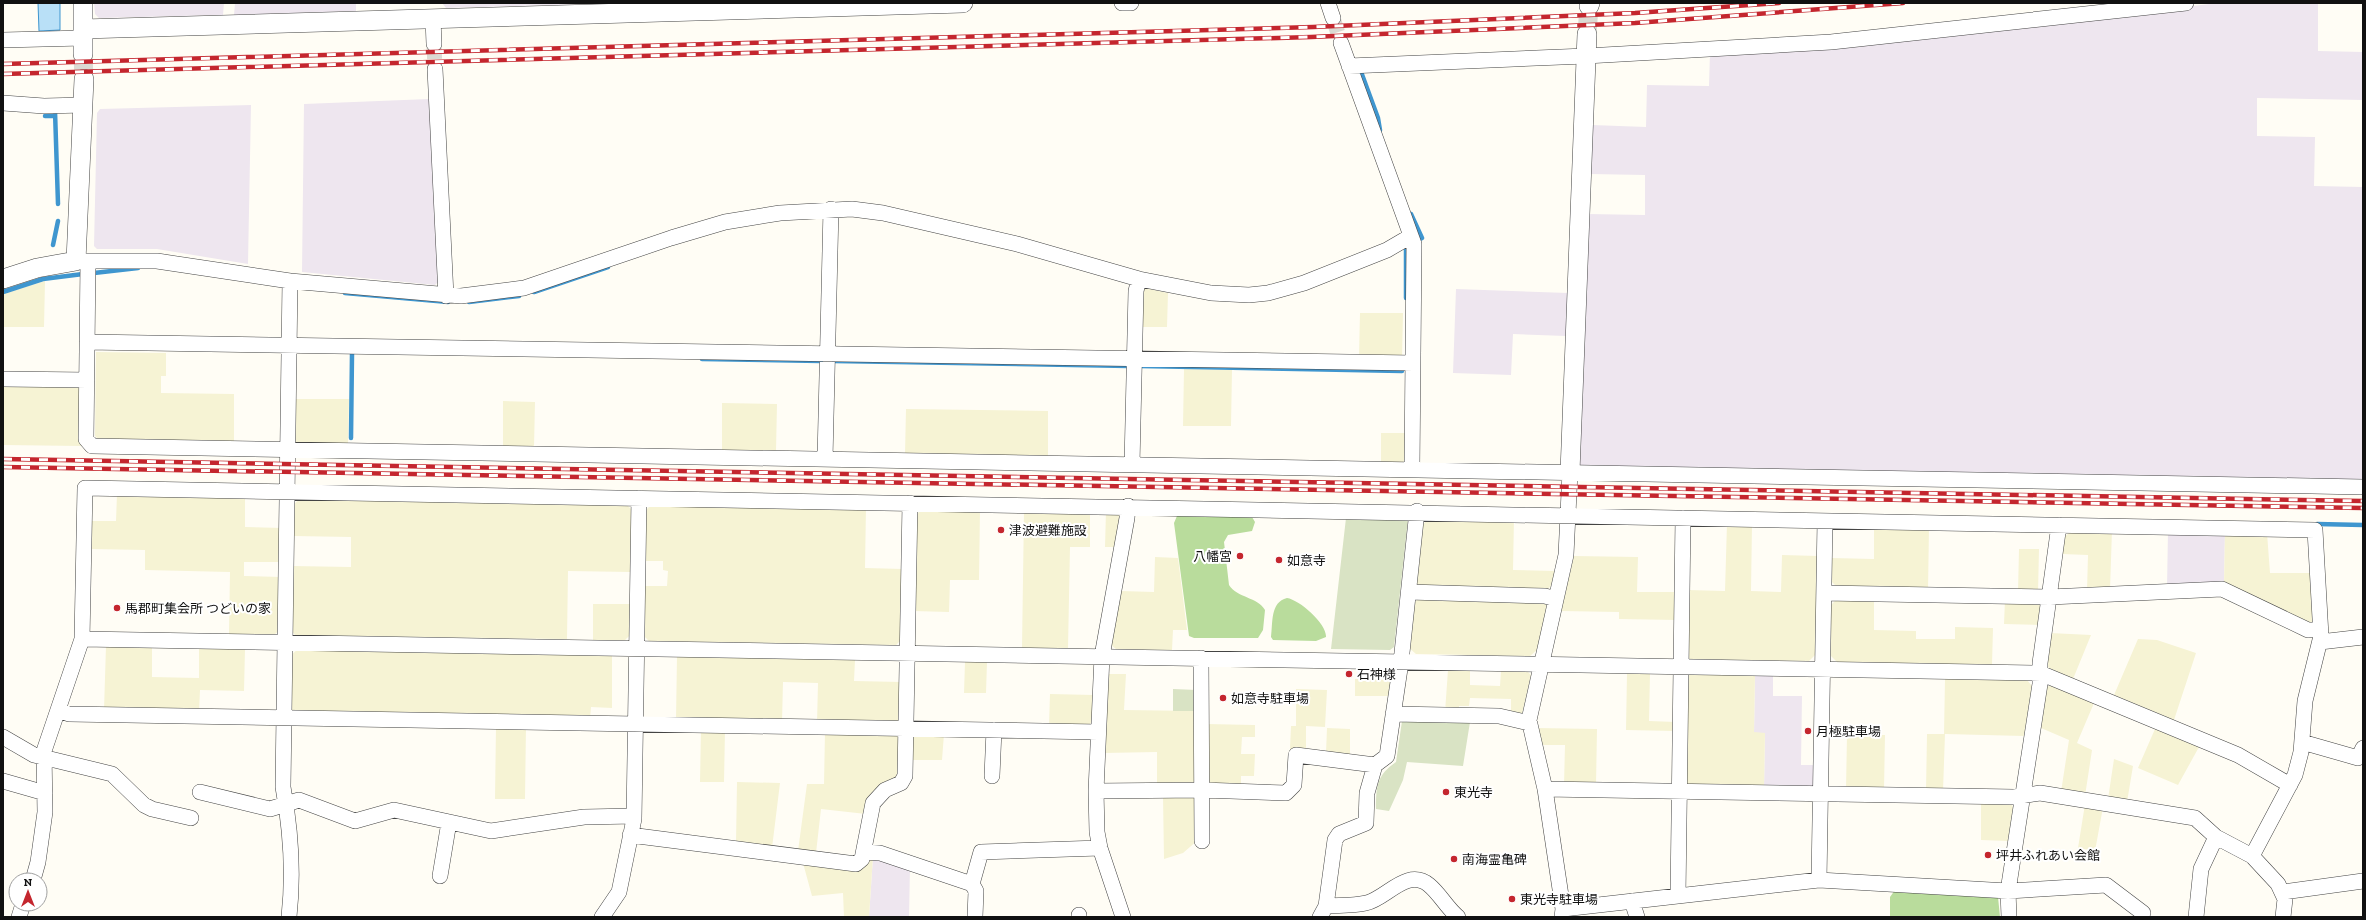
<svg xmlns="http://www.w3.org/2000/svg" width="2366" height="920" viewBox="0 0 2366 920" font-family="'Zilla Slab','Noto Sans JP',serif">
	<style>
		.industrial { fill: #eee6ef }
		.farmland { fill: #f6f3d4 }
		.forest { fill: #b9dc9c }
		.cemetery { fill: #d9e3c4 }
		.water { fill: #b9e0f7; stroke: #3f96cf }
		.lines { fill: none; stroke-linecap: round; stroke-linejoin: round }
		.stream { stroke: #3f96cf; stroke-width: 4.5 }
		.minor-tunnel { stroke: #dbdad3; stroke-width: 15; stroke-dasharray: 15 8; stroke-linecap: butt }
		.tertiary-tunnel { stroke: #dbdad3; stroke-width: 19; stroke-dasharray: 19 10; stroke-linecap: butt }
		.minor-casing { stroke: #444; stroke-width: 16 }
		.tertiary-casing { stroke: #444; stroke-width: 20 }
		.minor { stroke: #fff; stroke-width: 15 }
		.tertiary { stroke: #fff; stroke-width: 19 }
		.rail-casing { stroke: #c4262e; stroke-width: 4.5 }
		.rail { stroke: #fff; stroke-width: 3; stroke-dasharray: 9; stroke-linecap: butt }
		.poi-dot { fill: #c4262e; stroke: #fff; stroke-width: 1.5 }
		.labels { text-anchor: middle; stroke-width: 4; stroke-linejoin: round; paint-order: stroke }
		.poi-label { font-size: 13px; fill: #111; stroke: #fff; text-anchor: start }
	</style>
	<rect width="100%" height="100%" fill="#fffdf5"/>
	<path class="industrial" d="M 94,3 L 224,3 L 223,15 L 99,18 L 95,14 Z
		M 235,3 L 356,3 L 356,11 L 234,15 Z
		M 442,3 L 631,3 L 446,8 Z
		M 2217,3 L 2318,3 L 2318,51 L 2363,52 L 2363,100 L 2257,98 L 2257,136 L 2315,137 L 2314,186 L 2363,187 L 2363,483 L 2321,481 L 2307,478 L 2274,482 L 1579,469 L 1588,214 L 1645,215 L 1645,175 L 1590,174 L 1592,125 L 1646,127 L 1647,85 L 1709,86 L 1710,53 L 2074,21 Z
		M 429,99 L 439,281 L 435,285 L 302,272 L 304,104 Z
		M 251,105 L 248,264 L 157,249 L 97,249 L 94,246 L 97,113 L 100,109 Z
		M 1456,289 L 1568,293 L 1566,336 L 1513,334 L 1511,375 L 1453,373 Z
		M 2168,531 L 2225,532 L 2224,585 L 2167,587 Z
		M 1755,675 L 1773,676 L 1773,696 L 1802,696 L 1801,765 L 1814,765 L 1814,785 L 1810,789 L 1764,788 L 1765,733 L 1754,733 Z
		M 873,856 L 910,867 L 909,917 L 869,917 Z"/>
	<path class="farmland" d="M 45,281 L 44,327 L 3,327 L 3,294 Z
		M 1140,287 L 1168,293 L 1167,327 L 1139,327 Z
		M 1360,313 L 1403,313 L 1402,359 L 1359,358 Z
		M 96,352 L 166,353 L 166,376 L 161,376 L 161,393 L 234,394 L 234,442 L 98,439 L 95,436 Z
		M 1184,369 L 1232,370 L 1231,426 L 1183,426 Z
		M 3,386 L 78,387 L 81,390 L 81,446 L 3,445 Z
		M 294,399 L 349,399 L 348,444 L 297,443 L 294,439 Z
		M 503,401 L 535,402 L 534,447 L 503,446 Z
		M 722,403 L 777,404 L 776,451 L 722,450 Z
		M 906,409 L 1048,411 L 1048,456 L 905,454 Z
		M 1381,433 L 1406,433 L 1406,459 L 1403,462 L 1381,462 Z
		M 117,494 L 245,496 L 245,527 L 282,528 L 281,562 L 244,562 L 244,576 L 281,577 L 280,630 L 275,634 L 229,634 L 230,572 L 145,570 L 145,550 L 91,549 L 92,521 L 116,521 Z
		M 302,497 L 625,503 L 633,511 L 631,572 L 568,571 L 567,639 L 295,635 L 291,630 L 292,566 L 351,567 L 351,537 L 293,536 L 293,505 Z
		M 653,503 L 866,507 L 865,568 L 903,569 L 902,639 L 896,645 L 649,641 L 643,635 L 644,586 L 667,586 L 668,571 L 663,570 L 663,561 L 645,561 L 645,511 Z
		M 923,508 L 980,509 L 979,580 L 950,580 L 949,612 L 913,611 L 915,516 Z
		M 1024,510 L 1090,511 L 1090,547 L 1070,547 L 1068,648 L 1022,648 Z
		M 1106,511 L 1117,511 L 1121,516 L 1116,547 L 1105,547 Z
		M 1431,517 L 1514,518 L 1513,570 L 1555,571 L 1551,586 L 1544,592 L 1421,589 L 1415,583 L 1422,525 Z
		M 1727,523 L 1752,524 L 1751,591 L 1781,592 L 1782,555 L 1818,556 L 1816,654 L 1809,661 L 1690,659 L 1685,655 L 1687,590 L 1725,591 Z
		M 1874,526 L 1929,527 L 1928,591 L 1839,589 L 1831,581 L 1831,558 L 1874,559 Z
		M 2073,530 L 2112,530 L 2110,590 L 2087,591 L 2088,555 L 2062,554 L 2064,537 Z
		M 2225,532 L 2267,533 L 2270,573 L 2313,573 L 2316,623 L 2311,626 L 2224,585 Z
		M 2019,549 L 2039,549 L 2038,593 L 2018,592 Z
		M 1574,556 L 1638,557 L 1637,592 L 1678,592 L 1677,620 L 1619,619 L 1619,612 L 1561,611 Z
		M 1155,557 L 1178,558 L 1187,630 L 1173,630 L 1172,650 L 1116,649 L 1111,645 L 1121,591 L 1154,592 Z
		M 1419,598 L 1541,600 L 1547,606 L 1537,650 L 1530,656 L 1416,654 L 1408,647 L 1413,604 Z
		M 1838,598 L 1874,598 L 1874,630 L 1916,631 L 1916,639 L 1955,639 L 1955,627 L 1993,628 L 1992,665 L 1837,662 L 1829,654 L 1830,606 Z
		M 2005,600 L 2040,601 L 2043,605 L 2040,625 L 2004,624 Z
		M 593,604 L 631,604 L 630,635 L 625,640 L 593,640 Z
		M 2050,633 L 2091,635 L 2073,679 L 2049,668 L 2046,664 Z
		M 2138,639 L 2157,640 L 2196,653 L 2174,720 L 2114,695 Z
		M 106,646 L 152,647 L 152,677 L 199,678 L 199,648 L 245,649 L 244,691 L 200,690 L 199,712 L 104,710 Z
		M 297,650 L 612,655 L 612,708 L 591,707 L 590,719 L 293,714 L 289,710 L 290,656 Z
		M 677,656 L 855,660 L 854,681 L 901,682 L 901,718 L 894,724 L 817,723 L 818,683 L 783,682 L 782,722 L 676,720 Z
		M 965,662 L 987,662 L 986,693 L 964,693 Z
		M 1448,670 L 1470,670 L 1470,685 L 1500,686 L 1501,671 L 1528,672 L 1531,675 L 1521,718 L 1511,716 L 1511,699 L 1470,698 L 1469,706 L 1459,706 L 1459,712 L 1445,712 Z
		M 1627,673 L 1650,674 L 1649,721 L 1676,722 L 1675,731 L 1626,730 Z
		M 1108,674 L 1126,674 L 1124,710 L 1197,711 L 1198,780 L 1192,785 L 1157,785 L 1157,752 L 1103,753 Z
		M 1689,674 L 1755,675 L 1754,732 L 1765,733 L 1764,788 L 1688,787 L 1683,782 L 1685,679 Z
		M 1355,679 L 1392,680 L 1390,696 L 1355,696 Z
		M 1945,679 L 2027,680 L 2032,686 L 2024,736 L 1945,734 L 1943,791 L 1926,791 L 1927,734 L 1944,734 Z
		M 2051,685 L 2094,703 L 2077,743 L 2092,750 L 2085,796 L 2061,792 L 2069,740 L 2041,728 L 2047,687 Z
		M 1296,689 L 1327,690 L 1325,727 L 1306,726 L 1306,751 L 1290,749 L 1291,726 L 1296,726 Z
		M 1050,694 L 1094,695 L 1092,722 L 1085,728 L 1049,727 Z
		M 1206,724 L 1255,725 L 1255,737 L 1242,737 L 1241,754 L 1255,754 L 1254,776 L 1241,776 L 1241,786 L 1210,785 L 1206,781 Z
		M 496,726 L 526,726 L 525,799 L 495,799 Z
		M 1327,728 L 1350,729 L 1350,756 L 1326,753 Z
		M 1537,728 L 1597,729 L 1596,785 L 1564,785 L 1565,745 L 1541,745 Z
		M 701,729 L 725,730 L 724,782 L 700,782 Z
		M 2155,729 L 2199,747 L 2178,785 L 2138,768 Z
		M 825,732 L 894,733 L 900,739 L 900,774 L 866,814 L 821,809 L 816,853 L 798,851 L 807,784 L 824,784 Z
		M 918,733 L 944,734 L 942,760 L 911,760 L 911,740 Z
		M 1847,735 L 1885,735 L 1884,790 L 1846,790 Z
		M 2114,759 L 2133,766 L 2127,802 L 2108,799 Z
		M 737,782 L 780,783 L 772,848 L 736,843 Z
		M 1163,796 L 1198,796 L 1198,840 L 1183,853 L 1164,859 Z
		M 1981,801 L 2009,801 L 2013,807 L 2008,841 L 1981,840 Z
		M 2085,804 L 2103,807 L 2095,851 L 2078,848 Z
		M 868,855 L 873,856 L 869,917 L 844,917 L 843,893 L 812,896 L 803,863 Z"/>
	<path class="forest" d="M 1177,516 L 1252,517 L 1255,522 L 1252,531 L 1228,535 L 1224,542 L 1229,585 C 1237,598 1258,597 1265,610 L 1263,630 L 1258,638 L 1194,638 L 1189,636 L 1174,523 Z
		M 1287,598 C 1300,600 1327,624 1326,637 L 1316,641 L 1273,640 L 1271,637 C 1273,623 1270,602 1287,598 Z
		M 1895,890 L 1998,897 L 2000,917 L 1890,917 L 1890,897 Z"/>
	<path class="cemetery" d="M 1346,518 L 1408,519 L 1394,647 L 1390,650 L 1331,649 Z
		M 1173,689 L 1197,690 L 1197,711 L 1173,711 Z
		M 1402,721 L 1470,722 L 1463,766 L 1407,762 L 1403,780 L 1389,811 L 1376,809 C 1376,786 1377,775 1396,762 Z"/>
	<path class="water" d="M 38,3 L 60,3 L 60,30 L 39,31 Z"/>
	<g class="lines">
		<path class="stream" d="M 1360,69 L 1378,118 L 1380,130
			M 55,111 L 58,204
			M 45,116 L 55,116
			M 1411,214 L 1422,238 L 1420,239
			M 53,245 L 58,221
			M 94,273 L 138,268
			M 3,292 L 43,279 L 83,274
			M 534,292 L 608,267
			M 345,293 L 448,302
			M 1406,298 L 1406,246
			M 469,302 L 519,296
			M 702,359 L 821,361
			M 834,361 L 1129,366
			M 1140,366 L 1402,371
			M 351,438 L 352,354
			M 2317,524 L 2363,525"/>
		<path class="minor-tunnel" d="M 1333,18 L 1341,43
			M 434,44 L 435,69"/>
		<path class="tertiary-tunnel" d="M 1587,34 L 1589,6
			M 83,54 L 84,79"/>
		<defs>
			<path id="minor" d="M 1122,3 L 1131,3
				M 1328,3 L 1333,18
				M 433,18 L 434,44
				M 3,40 L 83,38
				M 1341,43 L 1414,244 L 1412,469
				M 1349,66 L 1586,56 L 1831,42 L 2186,3
				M 435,69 L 446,296
				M 3,103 L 44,106 L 84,105
				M 78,261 L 157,261 L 290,281 L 461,296 L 524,288 L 671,238 L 725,222 L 780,213 L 852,209 L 883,213 L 1017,244 L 1139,279 L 1211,293 L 1249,295 L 1268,293 L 1304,283 L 1387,250 L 1411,236
				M 88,261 L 86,439 L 92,446 L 2363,487
				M 87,342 L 1413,363
				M 3,379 L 87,380
				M 825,459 L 831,209
				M 1132,464 L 1136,291 L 1139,279
				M 1409,592 L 1545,596 L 1556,599
				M 1824,593 L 2050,597 L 2222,589 L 2308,630 L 2320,629
				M 82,639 L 2040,673 L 2238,755 L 2290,785
				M 2320,642 L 2363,637
				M 1201,658 L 1202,841
				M 58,710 L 69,714 L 1098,732
				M 1393,714 L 1499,716 L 1529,723
				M 3,737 L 34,755 L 112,774 L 144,805 L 152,809 L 191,818
				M 2302,742 L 2358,758 L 2363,748
				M 992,776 L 994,730
				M 3,781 L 45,793
				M 1545,789 L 2014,797 L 2040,793 L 2195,818 L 2216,837 L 2252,856 L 2278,884 L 2285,899 L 2283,917
				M 1096,791 L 1202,790 L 1286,793 L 1294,785 L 1296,755 L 1375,765 L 1387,756 L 1401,662 L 1417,511
				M 200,792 L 270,809 L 299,800 L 355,821 L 394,810 L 491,831 L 584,817 L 634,816
				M 630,835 L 856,864 L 862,859 L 873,803 L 885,790 L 901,783 L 905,776 L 910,503
				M 864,852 L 880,853 L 972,884
				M 440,876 L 449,822
				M 33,880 L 38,862 L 45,812 L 44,751 L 82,639 L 85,488 L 2315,530 L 2321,636 L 2305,701 L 2301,752 L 2295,775 L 2252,856
				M 1819,880 L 1825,521
				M 2283,892 L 2363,881
				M 1678,896 L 1683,518
				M 1632,901 L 1637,917
				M 1326,906 C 1339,905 1353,906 1366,903 C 1386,899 1407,867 1429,885 C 1440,894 1447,908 1458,917
				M 1563,909 L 1819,880 L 2008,891 L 2106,885 L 2143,913
				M 19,917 L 23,904
				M 289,917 C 294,872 291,831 283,787 L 290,281
				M 602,917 L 619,892 L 634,819 L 639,498
				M 975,917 L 976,891 L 972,884 L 981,852 L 1100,848
				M 1079,917 L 1079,915
				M 1123,917 L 1100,848 L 1097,832 L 1096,791 L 1102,656 L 1127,518 L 1128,506
				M 1320,917 L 1326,906 L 1335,840 L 1339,834 L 1366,823 L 1367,793 L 1375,765
				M 1562,917 L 1563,909 L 1545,789 L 1529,720 L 1566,555 L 1570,472
				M 2009,917 L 2008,891 L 2040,684 L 2040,663 L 2059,525
				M 2196,917 L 2201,869 L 2216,837"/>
			<path id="tertiary" d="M 83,3 L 83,54
				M 1589,6 L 1590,3
				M 83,29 L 963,3
				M 3,279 L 37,268 L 76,261 L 84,79
				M 1570,472 L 1587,34"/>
		</defs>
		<use href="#minor" class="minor-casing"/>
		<use href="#tertiary" class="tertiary-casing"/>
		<use href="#minor" class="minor"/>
		<use href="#tertiary" class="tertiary"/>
		<defs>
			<path id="rail" d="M 3,64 L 1313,27 L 1635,13 L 1779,3
				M 3,74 L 1311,37 L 1635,23 L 1903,3
				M 3,459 L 2363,501
				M 3,467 L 2363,508"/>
		</defs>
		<use href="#rail" class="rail-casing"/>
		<use href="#rail" class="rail"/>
	</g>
	<g class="poi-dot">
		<circle cx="1001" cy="530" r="4"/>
		<circle cx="1240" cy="556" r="4"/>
		<circle cx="1279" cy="560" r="4"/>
		<circle cx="117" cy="608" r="4"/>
		<circle cx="1349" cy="674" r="4"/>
		<circle cx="1223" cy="698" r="4"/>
		<circle cx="1808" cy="731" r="4"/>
		<circle cx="1446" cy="792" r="4"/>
		<circle cx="1988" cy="855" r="4"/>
		<circle cx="1454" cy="859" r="4"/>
		<circle cx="1512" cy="899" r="4"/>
	</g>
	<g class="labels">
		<g class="poi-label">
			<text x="1009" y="535">津波避難施設</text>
			<text x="1232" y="561" text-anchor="end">八幡宮</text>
			<text x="1287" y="565">如意寺</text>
			<text x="125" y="613">馬郡町集会所 つどいの家</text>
			<text x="1357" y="679">石神様</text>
			<text x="1231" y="703">如意寺駐車場</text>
			<text x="1816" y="736">月極駐車場</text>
			<text x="1454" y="797">東光寺</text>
			<text x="1996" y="860">坪井ふれあい会館</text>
			<text x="1462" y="864">南海霊亀碑</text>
			<text x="1520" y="904">東光寺駐車場</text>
		</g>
	</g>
	<rect width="2366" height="920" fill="none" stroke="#111111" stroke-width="8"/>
	<g transform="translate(28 892)"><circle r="19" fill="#ffffff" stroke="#a0a0a0"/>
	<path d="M0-3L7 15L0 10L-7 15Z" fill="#c4262e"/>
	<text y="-6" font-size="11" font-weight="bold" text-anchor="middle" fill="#111111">N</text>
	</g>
</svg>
